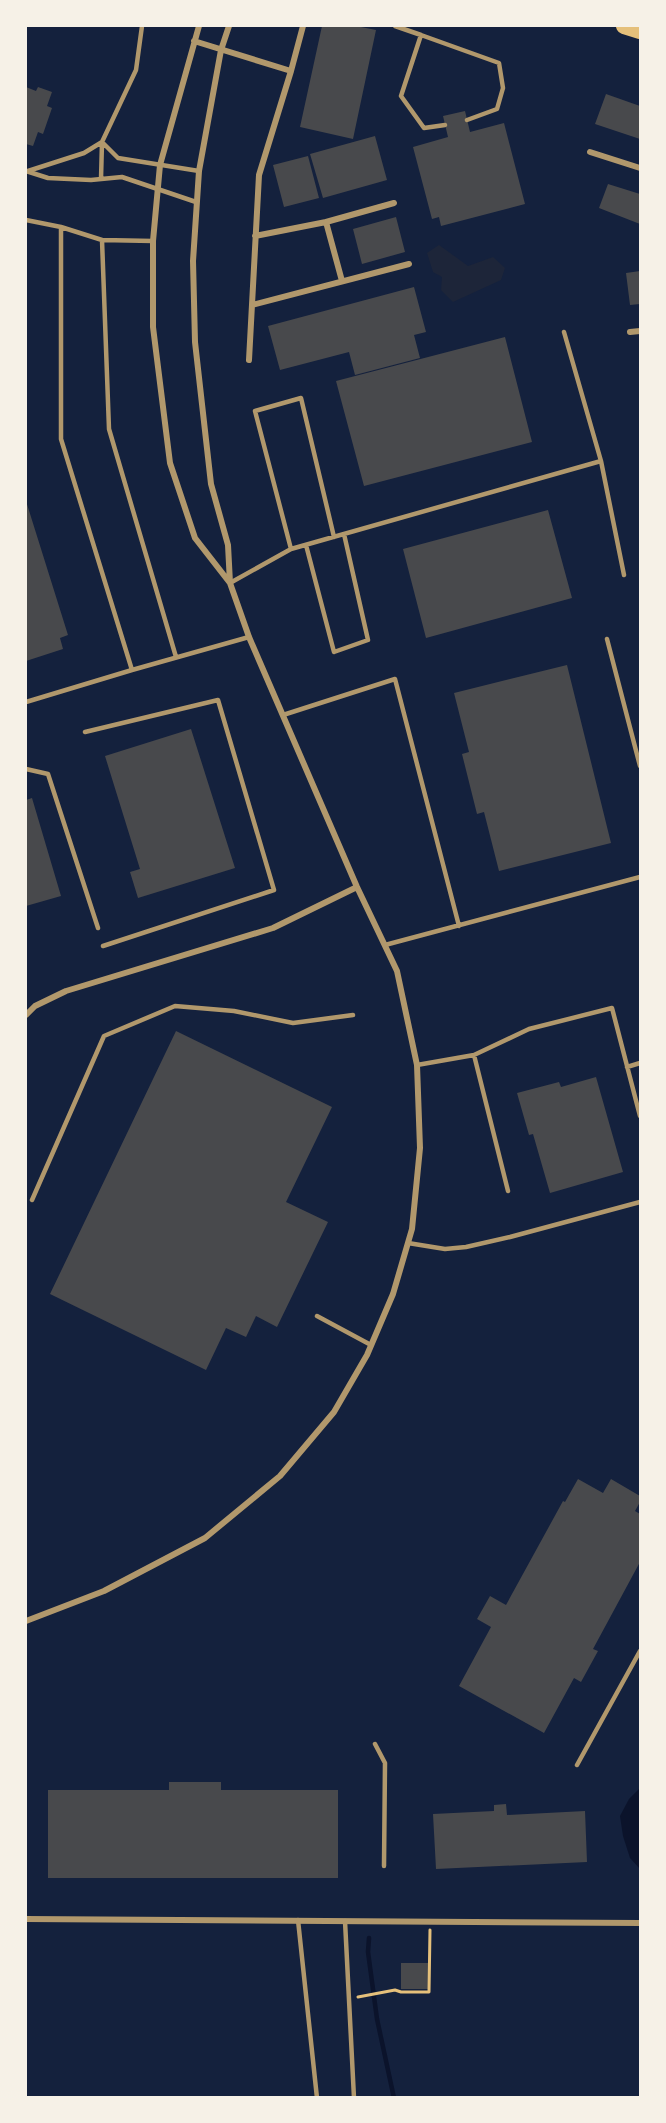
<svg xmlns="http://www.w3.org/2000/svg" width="666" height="2123" viewBox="0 0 666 2123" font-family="'Times New Roman',serif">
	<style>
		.green { fill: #1d2539 }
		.water { fill: #0b132b }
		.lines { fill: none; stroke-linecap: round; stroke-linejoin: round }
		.stream { stroke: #0b132b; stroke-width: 4.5 }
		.building { fill: #48494c }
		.path { stroke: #e5c07b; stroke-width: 3 }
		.service { stroke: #b1986c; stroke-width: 4.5 }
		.minor { stroke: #b1986c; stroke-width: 6 }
		.trunk { stroke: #e5c07b; stroke-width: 16 }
	</style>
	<rect width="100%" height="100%" fill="#14213d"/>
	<path class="green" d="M 439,245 L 468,266 L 493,257 L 505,268 L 501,280 L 453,302 L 441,290 L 442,277 L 433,272 L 427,253 Z"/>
	<path class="water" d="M 640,1788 L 640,1869 L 630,1858 L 623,1836 L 620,1816 L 629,1799 Z"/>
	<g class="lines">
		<path class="stream" d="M 369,1938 L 368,1952 L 377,2019 L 394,2098"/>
	</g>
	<path class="building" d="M 322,26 L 356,26 L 376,30 L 353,139 L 300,127 Z
		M 26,87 L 36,91 L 38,87 L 52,92 L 47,106 L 52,108 L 43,134 L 38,132 L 33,146 L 26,144 Z
		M 606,94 L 640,106 L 640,139 L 595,124 Z
		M 465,111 L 470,132 L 504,123 L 525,204 L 441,226 L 439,217 L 432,219 L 413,147 L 448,137 L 443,116 Z
		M 375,136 L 387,180 L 323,198 L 310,154 Z
		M 308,156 L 319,198 L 284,207 L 273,165 Z
		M 608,184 L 640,194 L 640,224 L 599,208 Z
		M 396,217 L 405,252 L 362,264 L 353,229 Z
		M 640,271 L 640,304 L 630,305 L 626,273 Z
		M 414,287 L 426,332 L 414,335 L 420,358 L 355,375 L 349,352 L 280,370 L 268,326 Z
		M 505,337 L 532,442 L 364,486 L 336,381 Z
		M 26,501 L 68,635 L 60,638 L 63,649 L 26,661 Z
		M 548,510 L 572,598 L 426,638 L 403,549 Z
		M 567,665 L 611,843 L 499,871 L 484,812 L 477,814 L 462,754 L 469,752 L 454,693 Z
		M 191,729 L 235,868 L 138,898 L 130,872 L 140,869 L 105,756 Z
		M 32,798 L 61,896 L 26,906 L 26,800 Z
		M 176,1031 L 332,1107 L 286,1202 L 328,1222 L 277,1327 L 256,1316 L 246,1337 L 226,1328 L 206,1370 L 50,1294 Z
		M 596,1077 L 623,1172 L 550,1193 L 533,1134 L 529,1135 L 517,1093 L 559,1082 L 561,1087 Z
		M 578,1479 L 603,1493 L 611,1479 L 640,1496 L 640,1502 L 635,1511 L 640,1514 L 640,1562 L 593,1649 L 598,1651 L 581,1682 L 574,1678 L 544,1733 L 459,1686 L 491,1627 L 477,1619 L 490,1596 L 506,1605 L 563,1501 L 565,1502 Z
		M 169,1782 L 221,1782 L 221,1790 L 338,1790 L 338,1878 L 48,1878 L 48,1790 L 169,1790 Z
		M 506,1804 L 507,1815 L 585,1811 L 587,1862 L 436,1869 L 433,1814 L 494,1811 L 494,1805 Z
		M 401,1963 L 428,1963 L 428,1989 L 401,1989 Z"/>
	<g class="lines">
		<path class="path" d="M 358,1997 L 395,1990 L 401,1992 L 429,1992 L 430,1930"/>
		<path class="service" d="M 395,26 L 421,35
			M 445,125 L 424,128 L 401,96 L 421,35 L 499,63 L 503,88 L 497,109 L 467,120
			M 102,142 L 118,158 L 199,171
			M 26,171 L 48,178 L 91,180 L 122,177 L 196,202
			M 28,171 L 84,153 L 102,142
			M 101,179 L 102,142 L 136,70 L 142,26
			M 26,220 L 61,227 L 61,439 L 132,670 L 249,637
			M 61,227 L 102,240 L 109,429 L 176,657
			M 102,240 L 153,241
			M 601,461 L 624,575
			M 306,545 L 334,652 L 368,640 L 344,534
			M 291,549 L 255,411 L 301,398 L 334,537
			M 230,583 L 291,549 L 601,461 L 564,332
			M 607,639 L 640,766
			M 26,702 L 132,670
			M 283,715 L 395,679 L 459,926
			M 85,732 L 218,700 L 274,890 L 103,946
			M 26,769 L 48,774 L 98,928
			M 385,945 L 640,877
			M 474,1055 L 529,1029 L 612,1008 L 640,1116
			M 417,1065 L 474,1055 L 508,1191
			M 627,1067 L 640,1063
			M 32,1200 L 104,1036 L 175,1006 L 234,1011 L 293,1023 L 353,1015
			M 408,1243 L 445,1249 L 466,1247 L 510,1237 L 640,1202
			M 317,1316 L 371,1345
			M 375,1744 L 385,1763 L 384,1866
			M 577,1765 L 640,1651
			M 298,1920 L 317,2098
			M 345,1921 L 354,2098"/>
		<path class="minor" d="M 199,26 L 160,165 L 153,241 L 153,327 L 170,463 L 195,538 L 230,583
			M 194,41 L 291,71 L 303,26
			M 590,152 L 640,168
			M 326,222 L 394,203
			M 255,236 L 326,222 L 342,281
			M 252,305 L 409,264
			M 630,332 L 640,331
			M 249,360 L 259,175 L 291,71
			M 26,1015 L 35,1006 L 66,991 L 273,928 L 357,887
			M 26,1621 L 104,1591 L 205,1538 L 280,1476 L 334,1412 L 367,1355 L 393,1294 L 412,1229 L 420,1148 L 417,1065 L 397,971 L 357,887 L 249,637 L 230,583 L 228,545 L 211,484 L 195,342 L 193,261 L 199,171 L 221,50 L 229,26
			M 26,1919 L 640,1923"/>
		<path class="trunk" d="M 624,26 L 640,31"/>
	</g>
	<rect width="666" height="2123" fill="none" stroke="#f6f1e7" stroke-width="54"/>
</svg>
